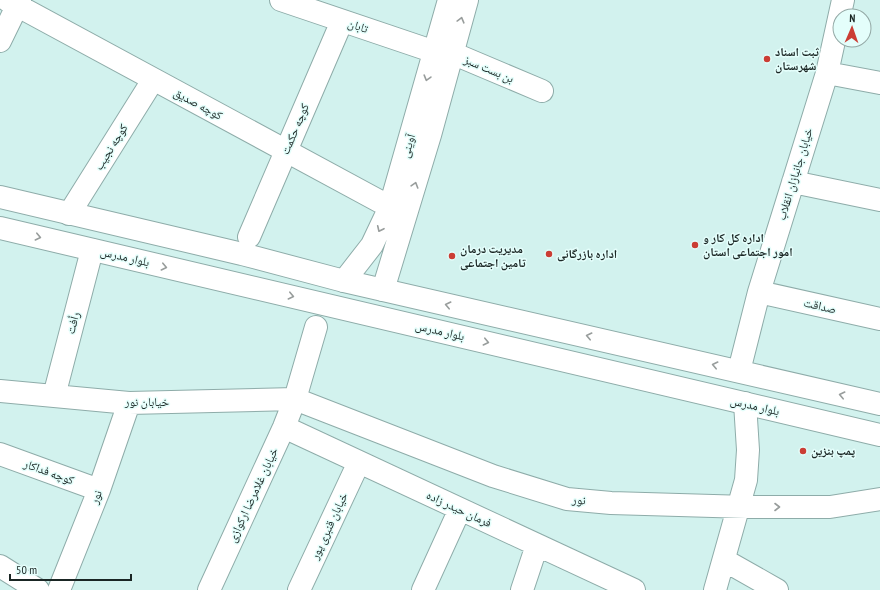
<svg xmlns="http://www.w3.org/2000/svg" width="880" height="590" viewBox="0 0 880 590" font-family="'PT Sans Narrow','Noto Naskh Arabic',sans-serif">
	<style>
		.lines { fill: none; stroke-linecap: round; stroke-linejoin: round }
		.minor-casing { stroke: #8eaca9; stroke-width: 24 }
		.major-casing { stroke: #8eaca9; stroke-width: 24 }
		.minor { stroke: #fff; stroke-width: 22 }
		.major { stroke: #fff; stroke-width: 22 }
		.oneway { stroke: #989d9c }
		.poi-dot { fill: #cb3d34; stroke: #e4fefb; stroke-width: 1.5 }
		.labels { text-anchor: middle; stroke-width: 3; stroke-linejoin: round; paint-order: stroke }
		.street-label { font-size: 12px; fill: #1a2624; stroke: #e4fefb }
		.poi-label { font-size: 12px; font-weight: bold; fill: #1a2624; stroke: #e4fefb; text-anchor: start }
	</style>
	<rect width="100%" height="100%" fill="#d2f2ee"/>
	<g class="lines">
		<defs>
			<path id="minor" d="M 7,0 L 390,207
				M 281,0 L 435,52 L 452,53 L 542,91
				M 0,41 L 20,0
				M 827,73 L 880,83
				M 793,182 L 880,200
				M 69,214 L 153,80
				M 249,237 L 342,21
				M 344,281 L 372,245 L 390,207 L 449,0
				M 383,290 L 430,135 L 467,0
				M 759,292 L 880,319
				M 739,371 L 759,292 L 827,73 L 843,0
				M 0,391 L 129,403 L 295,399 L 493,476 L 567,499 L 611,503 L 747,507 L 830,507 L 880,499
				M 54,396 L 92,250
				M 284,427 L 634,590
				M 0,454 L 99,490
				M 724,560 L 777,590
				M 0,566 L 38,590
				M 59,590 L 99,490 L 129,403
				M 209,590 L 284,427 L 295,399 L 316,327
				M 299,590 L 359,462
				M 423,590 L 460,509
				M 522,590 L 537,545
				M 715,590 L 746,480 L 748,450 L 745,403"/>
			<path id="major" d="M 0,197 L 242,254 L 344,281 L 880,404
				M 0,228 L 880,435"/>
		</defs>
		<use href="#minor" class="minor-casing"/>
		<use href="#major" class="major-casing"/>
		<use href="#minor" class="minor"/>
		<use href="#major" class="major"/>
	</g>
	<defs><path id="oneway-chevron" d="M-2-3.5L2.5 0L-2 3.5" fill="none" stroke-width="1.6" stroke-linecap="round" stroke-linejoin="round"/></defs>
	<g class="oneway">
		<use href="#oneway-chevron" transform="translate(461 20) rotate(-75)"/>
		<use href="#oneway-chevron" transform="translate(427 78) rotate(106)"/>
		<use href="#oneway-chevron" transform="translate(415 185) rotate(-73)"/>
		<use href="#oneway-chevron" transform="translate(380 229) rotate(115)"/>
		<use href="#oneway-chevron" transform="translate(38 237) rotate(13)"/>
		<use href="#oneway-chevron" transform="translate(164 267) rotate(13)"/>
		<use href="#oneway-chevron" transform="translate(291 296) rotate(13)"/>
		<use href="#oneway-chevron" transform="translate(448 305) rotate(-167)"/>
		<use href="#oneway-chevron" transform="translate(589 336) rotate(-167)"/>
		<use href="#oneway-chevron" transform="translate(486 342) rotate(13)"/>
		<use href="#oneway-chevron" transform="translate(715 365) rotate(-167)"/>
		<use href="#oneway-chevron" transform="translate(842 395) rotate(-167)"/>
		<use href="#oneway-chevron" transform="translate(777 507)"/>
	</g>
	<g class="poi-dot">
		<circle cx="767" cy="59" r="4"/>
		<circle cx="695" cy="245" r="4"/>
		<circle cx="549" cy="254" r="4"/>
		<circle cx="452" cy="256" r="4"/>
		<circle cx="803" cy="451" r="4"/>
	</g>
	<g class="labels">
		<g class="street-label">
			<text transform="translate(358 26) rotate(19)" y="4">تابان</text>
			<text transform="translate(489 69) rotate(23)" y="4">بن بست سبز</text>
			<text transform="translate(198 104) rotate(28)" y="4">کوچه صدیق</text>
			<text transform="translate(295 129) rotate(-67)" y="4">کوچه حکمت</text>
			<text transform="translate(408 146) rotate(-74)" y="4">آوینی</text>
			<text transform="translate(111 147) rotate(-58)" y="4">کوچه نجیب</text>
			<text transform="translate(795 174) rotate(-73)" y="4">خیابان جانبازان انقلاب</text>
			<text transform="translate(125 257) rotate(13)" y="4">بلوار مدرس</text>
			<text transform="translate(820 306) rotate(13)" y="4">صداقت</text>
			<text transform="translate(73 323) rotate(-75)" y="4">رأفت</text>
			<text transform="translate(440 331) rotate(13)" y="4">بلوار مدرس</text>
			<text x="147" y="406">خیابان نور</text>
			<text transform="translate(755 406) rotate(13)" y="4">بلوار مدرس</text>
			<text transform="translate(49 472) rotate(20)" y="4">کوچه فداکار</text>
			<text transform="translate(253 495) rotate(-65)" y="4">خیابان غلامرضا ارکوازی</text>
			<text transform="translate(96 497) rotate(-69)" y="4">نور</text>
			<text transform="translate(579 500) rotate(6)" y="4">نور</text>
			<text transform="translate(459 509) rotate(25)" y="4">فرمان حیدر زاده</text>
			<text transform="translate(329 526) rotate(-65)" y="4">خیابان قنبری پور</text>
		</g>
		<g class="poi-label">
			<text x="775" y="56">ثبت اسناد<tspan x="775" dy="14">شهرستان</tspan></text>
			<text x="703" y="242">اداره کل کار و<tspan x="703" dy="14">امور اجتماعی استان</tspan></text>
			<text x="460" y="253">مدیریت درمان<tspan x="460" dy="14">تامین اجتماعی</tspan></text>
			<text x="557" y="258">اداره بازرگانی</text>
			<text x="811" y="455">پمپ بنزین</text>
		</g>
	</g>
	<g transform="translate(852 28) rotate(2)"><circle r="19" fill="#e4fefb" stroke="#93a8a5"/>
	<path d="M0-3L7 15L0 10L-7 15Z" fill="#cb3d34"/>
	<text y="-6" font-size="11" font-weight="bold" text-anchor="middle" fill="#1a2624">N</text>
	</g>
	<path d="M10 574v6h121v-6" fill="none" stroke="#1a2624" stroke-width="2"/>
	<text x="16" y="574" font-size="12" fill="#1a2624" stroke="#e4fefb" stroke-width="3" paint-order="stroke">50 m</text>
</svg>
